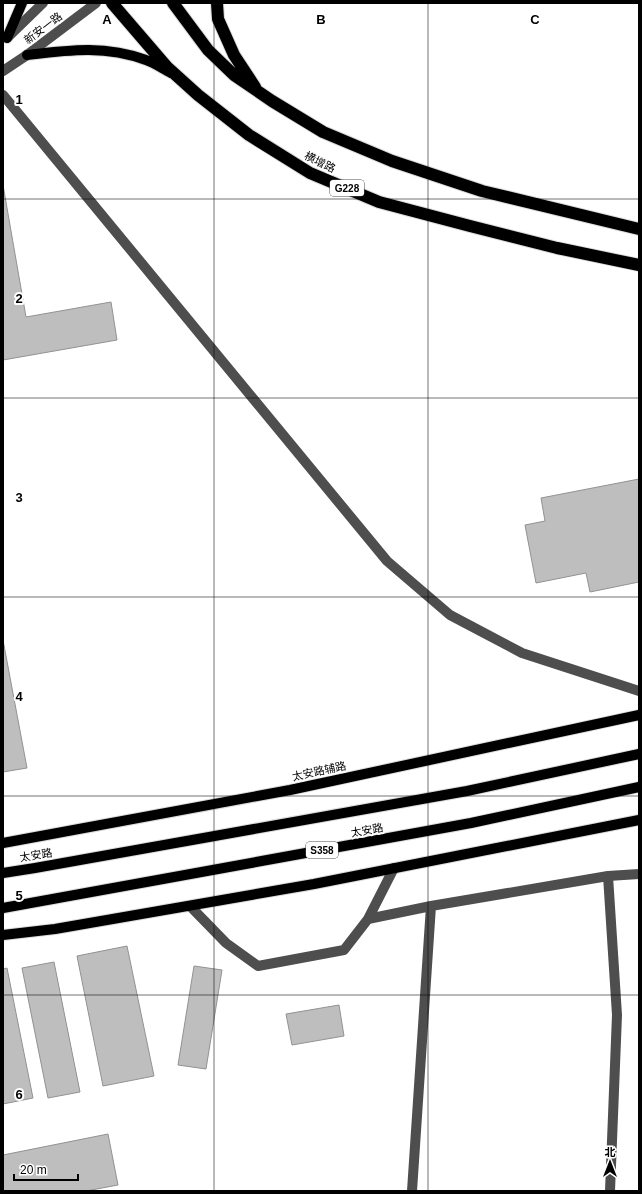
<svg xmlns="http://www.w3.org/2000/svg" width="642" height="1194" viewBox="0 0 642 1194" font-family="Helvetica,'Noto Sans SC',sans-serif">
	<style>
		.building { fill: #bebebe; stroke: #929292 }
		.lines { fill: none; stroke-linecap: round; stroke-linejoin: round }
		.major-casing { stroke: #dbdbdb; stroke-width: 12 }
		.highway-casing { stroke: #dbdbdb; stroke-width: 14 }
		.minor { stroke: #4e4e4e; stroke-width: 10 }
		.major { stroke: #000; stroke-width: 10 }
		.highway { stroke: #000; stroke-width: 12 }
		.grid { fill: none; stroke: #000; stroke-width: 1; stroke-opacity: 0.55 }
		.labels { text-anchor: middle; stroke-width: 4; stroke-linejoin: round; paint-order: stroke }
		.shield { fill: #fff; stroke: #4c4c4c; stroke-width: 1 }
		.shield-label { font-size: 10px; font-weight: bold; fill: #000 }
		.street-label { font-size: 11px; fill: #000; stroke: #fff }
		.grid-label { font-size: 13px; text-anchor: middle; font-weight: bold; fill: #000; stroke: #fff; stroke-width: 4; stroke-linejoin: round; paint-order: stroke }
	</style>
	<rect width="100%" height="100%" fill="#fff"/>
	<path class="building" d="M 3,185 L 26,317 L 111,302 L 117,340 L 3,360 Z
		M 639,479 L 639,582 L 590,592 L 586,573 L 536,583 L 525,525 L 545,521 L 541,498 Z
		M 3,640 L 27,768 L 3,772 Z
		M 127,946 L 154,1076 L 103,1086 L 77,956 Z
		M 54,962 L 80,1092 L 48,1098 L 22,968 Z
		M 194,966 L 222,970 L 206,1069 L 178,1065 Z
		M 7,968 L 33,1098 L 3,1104 L 3,969 Z
		M 339,1005 L 344,1036 L 292,1045 L 286,1014 Z
		M 108,1134 L 118,1185 L 86,1191 L 3,1191 L 3,1155 Z"/>
	<g class="lines">
		<defs>
			<path id="major" d="M 7,38 L 22,3
				M 27,55 C 69,50 105,45 146,60 C 155,63 163,69 171,73
				M 3,843 L 290,790 L 639,715
				M 3,873 L 35,868 L 467,791 L 639,754
				M 3,908 L 471,823 L 639,787
				M 3,935 L 55,929 L 314,884 L 639,820"/>
			<path id="highway" d="M 112,3 L 167,67 L 198,95 L 249,135 L 310,173 L 379,202 L 470,226 L 557,248 L 639,265
				M 173,3 L 208,50 L 234,75 L 272,101 L 323,132 L 392,161 L 482,191 L 639,229
				M 217,3 L 218,19 L 234,55 L 255,87"/>
		</defs>
		<use href="#major" class="major-casing"/>
		<use href="#highway" class="highway-casing"/>
		<path class="minor" d="M 7,38 L 43,3
			M 3,71 L 27,55 L 96,3
			M 3,95 L 387,561 L 450,615 L 522,653 L 639,691
			M 608,876 L 617,1015 L 610,1191
			M 190,906 L 226,943 L 258,966 L 344,950 L 368,919 L 394,868
			M 368,919 L 431,906 L 608,876 L 639,874
			M 412,1191 L 431,906"/>
		<use href="#major" class="major"/>
		<use href="#highway" class="highway"/>
	</g>
	<path class="grid" d="M 214,3 L 214,1191M 428,3 L 428,1191M 3,199 L 639,199M 3,398 L 639,398M 3,597 L 639,597M 3,796 L 639,796M 3,995 L 639,995"/>
	<g class="labels">
		<g class="shield">
			<rect x="330" y="180" width="34" height="16" rx="3"/>
			<rect x="306" y="842" width="32" height="16" rx="3"/>
		</g>
		<g class="shield-label">
			<text x="347" y="192">G228</text>
			<text x="322" y="854">S358</text>
		</g>
		<g class="street-label">
			<text transform="translate(43 28) rotate(-37)" y="4">新安一路</text>
			<text transform="translate(320 162) rotate(26)" y="4">横增路</text>
			<text transform="translate(319 771) rotate(-12)" y="4">太安路辅路</text>
			<text transform="translate(367 830) rotate(-10)" y="4">太安路</text>
			<text transform="translate(36 855) rotate(-9)" y="4">太安路</text>
		</g>
	</g>
	<g class="grid-label">
		<text x="107" y="24">A</text>
		<text x="321" y="24">B</text>
		<text x="535" y="24">C</text>
		<text x="19" y="104">1</text>
		<text x="19" y="303">2</text>
		<text x="19" y="502">3</text>
		<text x="19" y="701">4</text>
		<text x="19" y="900">5</text>
		<text x="19" y="1099">6</text>
	</g>
	<rect width="642" height="1194" fill="none" stroke="#000000" stroke-width="8"/>
	<g transform="translate(610 1162)" stroke="#ffffff" stroke-width="3" paint-order="stroke">
	<path d="M0-3L7 15L0 10L-7 15Z" fill="#000000"/>
	<text y="-6" font-size="11" font-weight="bold" text-anchor="middle" fill="#000000">北</text>
	</g>
	<path d="M14 1174v6h64v-6" fill="none" stroke="#000000" stroke-width="2"/>
	<text x="20" y="1174" font-size="12" fill="#000000" stroke="#ffffff" stroke-width="3" paint-order="stroke">20 m</text>
</svg>
